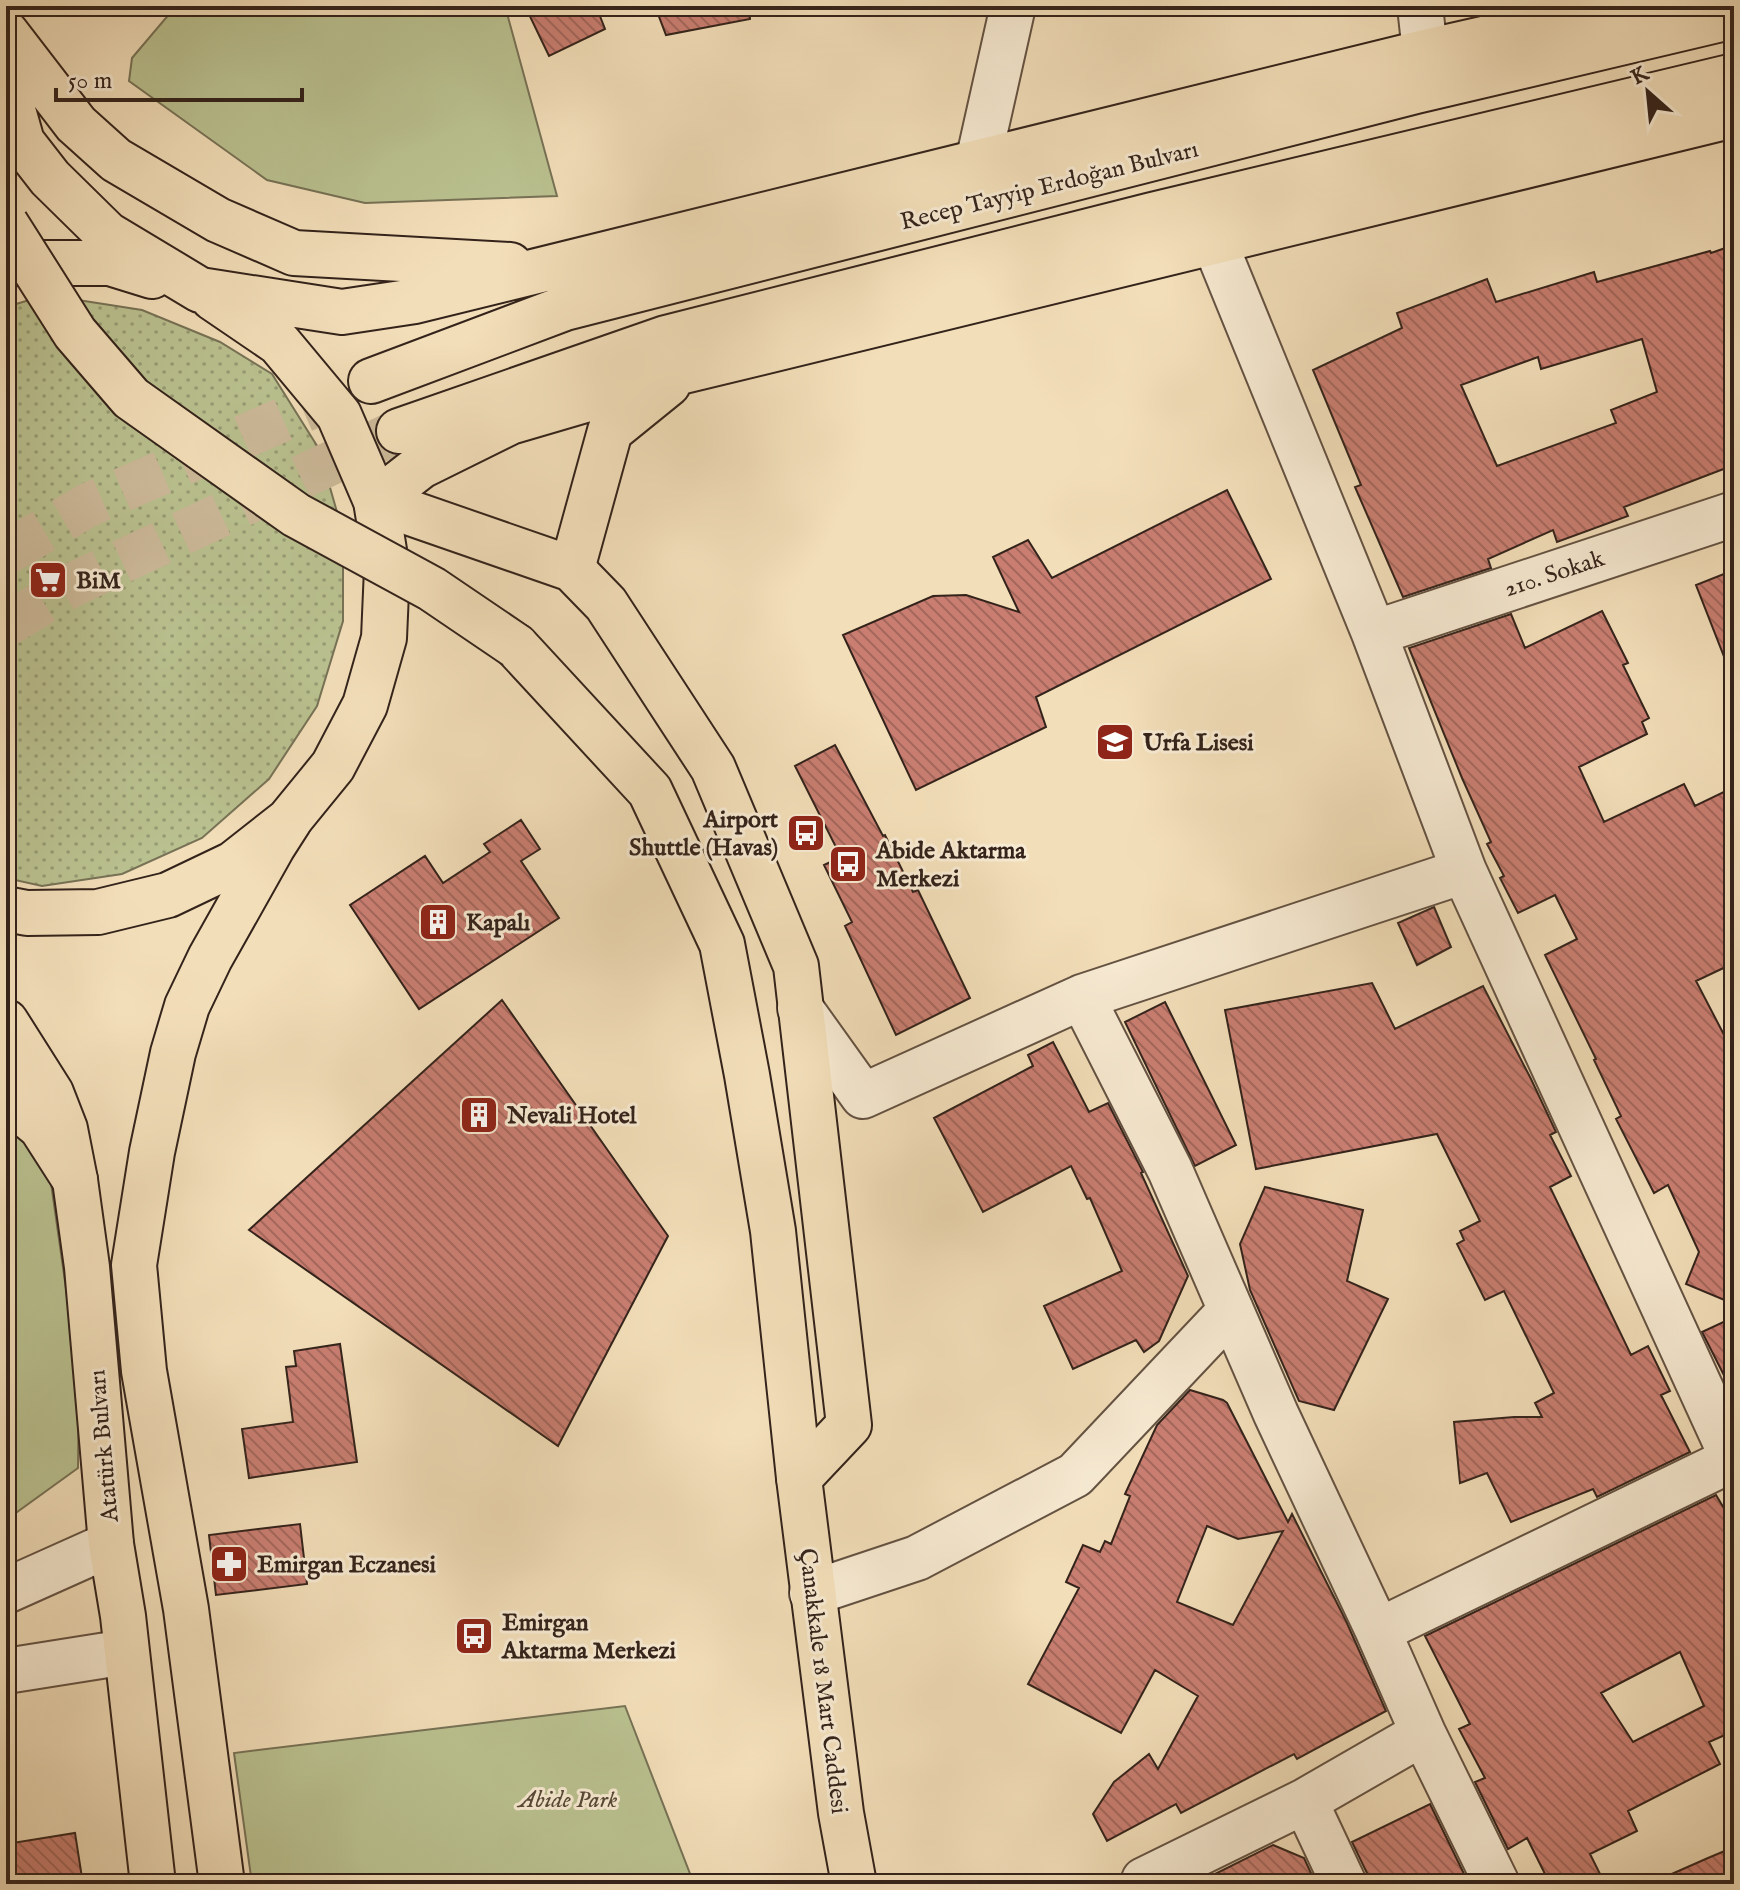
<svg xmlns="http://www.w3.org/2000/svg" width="1740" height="1890" viewBox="0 0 1740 1890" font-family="'IM FELL English',serif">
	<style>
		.grass { fill: url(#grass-dots); stroke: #777256; stroke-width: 2 }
		.green { fill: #bac190; stroke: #777256; stroke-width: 2 }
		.building { fill: url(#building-back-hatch); stroke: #34231b; stroke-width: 2; fill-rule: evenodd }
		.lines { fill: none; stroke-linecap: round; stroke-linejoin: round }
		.highway-tunnel { stroke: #ccb999; stroke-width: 44; stroke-dasharray: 44 22; stroke-linecap: butt }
		.minor-casing { stroke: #645242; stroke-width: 48 }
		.major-casing { stroke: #34231b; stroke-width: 48 }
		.highway-casing { stroke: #34231b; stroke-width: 48 }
		.minor { stroke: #f7ead2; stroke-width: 44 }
		.major { stroke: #f2deb9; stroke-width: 44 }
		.highway { stroke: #f2deb9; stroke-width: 44 }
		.highway-bridge-casing { stroke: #34231b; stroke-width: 48; stroke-linecap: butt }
		.highway-bridge { stroke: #f2deb9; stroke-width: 44 }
		.labels { text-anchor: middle; stroke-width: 6; stroke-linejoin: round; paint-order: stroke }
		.street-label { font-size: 24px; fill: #34231b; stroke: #f7ead2 }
		.poi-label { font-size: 24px; font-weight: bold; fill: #34231b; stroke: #f7ead2; text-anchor: start }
		.park-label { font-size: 24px; font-style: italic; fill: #564a38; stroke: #f7ead2 }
	</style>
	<defs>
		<pattern id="grass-dots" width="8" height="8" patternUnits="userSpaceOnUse" patternTransform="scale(2)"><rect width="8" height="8" fill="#bac190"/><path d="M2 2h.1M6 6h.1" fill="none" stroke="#989c75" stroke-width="1.8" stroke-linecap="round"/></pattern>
		<pattern id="building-back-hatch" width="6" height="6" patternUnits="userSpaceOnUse" patternTransform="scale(2)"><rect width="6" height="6" fill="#c97e71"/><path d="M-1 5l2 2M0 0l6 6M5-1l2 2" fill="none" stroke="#a4675c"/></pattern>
	</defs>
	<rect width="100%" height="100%" fill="#f2deb9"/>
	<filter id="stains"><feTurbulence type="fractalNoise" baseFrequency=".0025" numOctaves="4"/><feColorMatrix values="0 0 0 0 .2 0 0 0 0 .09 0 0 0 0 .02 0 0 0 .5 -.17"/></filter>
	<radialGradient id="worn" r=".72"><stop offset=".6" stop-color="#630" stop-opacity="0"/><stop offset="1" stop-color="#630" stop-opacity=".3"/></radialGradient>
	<path class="grass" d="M 46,295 L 142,310 L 220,342 L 272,374 L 319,449 L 343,533 L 343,621 L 317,706 L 269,779 L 202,838 L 122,874 L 42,886 L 6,878 L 6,307 Z"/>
	<path class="green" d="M 176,6 L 505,6 L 557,196 L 365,203 L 267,180 L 129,81 L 132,58 Z
		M 6,1120 L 16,1126 L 50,1176 L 79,1380 L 78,1468 L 6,1520 Z
		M 625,1706 L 694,1884 L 252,1884 L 234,1753 Z"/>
	<path class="building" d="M 525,6 L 596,6 L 605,29 L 549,56 Z
		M 655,6 L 749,6 L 750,19 L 666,35 Z
		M 1734,245 L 1734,465 L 1624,507 L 1628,516 L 1557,542 L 1553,530 L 1488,559 L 1491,568 L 1403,597 L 1355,487 L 1361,485 L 1313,370 L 1402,328 L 1397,313 L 1487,279 L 1496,302 L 1594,272 L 1597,282 L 1710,251 L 1711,253 ZM 1642,339 L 1657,392 L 1611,410 L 1616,423 L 1497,466 L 1461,385 L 1538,357 L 1541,369 Z
		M 1227,490 L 1271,579 L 1036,697 L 1046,727 L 916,790 L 843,635 L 933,596 L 966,595 L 1019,612 L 993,557 L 1028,540 L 1052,578 Z
		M 1734,570 L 1734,677 L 1732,677 L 1696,585 Z
		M 1602,611 L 1628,663 L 1623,665 L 1649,718 L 1642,722 L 1647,734 L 1579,767 L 1604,822 L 1684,784 L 1695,806 L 1734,787 L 1734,963 L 1696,981 L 1734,1054 L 1734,1304 L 1686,1284 L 1699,1252 L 1668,1185 L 1654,1193 L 1616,1119 L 1621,1116 L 1594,1060 L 1596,1059 L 1545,955 L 1577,939 L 1555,895 L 1518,913 L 1500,878 L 1504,876 L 1487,844 L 1491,842 L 1462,778 L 1409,648 L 1511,614 L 1525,648 Z
		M 835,745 L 883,836 L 885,835 L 913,892 L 918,890 L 970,998 L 896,1035 L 845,926 L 852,922 L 824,865 L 841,857 L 795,766 Z
		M 521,820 L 540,849 L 521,861 L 559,918 L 419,1009 L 350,905 L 425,856 L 443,883 L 490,852 L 484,844 Z
		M 1434,907 L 1451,947 L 1417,965 L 1398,923 Z
		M 1372,983 L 1395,1029 L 1483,986 L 1531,1079 L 1556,1132 L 1550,1135 L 1571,1176 L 1550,1187 L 1631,1355 L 1648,1346 L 1670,1391 L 1661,1395 L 1690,1452 L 1597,1497 L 1593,1489 L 1511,1522 L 1487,1473 L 1460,1483 L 1454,1422 L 1514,1417 L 1542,1417 L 1535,1403 L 1554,1393 L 1504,1291 L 1485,1300 L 1457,1244 L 1464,1240 L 1460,1231 L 1480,1221 L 1437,1134 L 1256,1169 L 1225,1010 Z
		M 502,1000 L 668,1236 L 558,1446 L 249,1230 Z
		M 1165,1002 L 1236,1145 L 1195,1166 L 1125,1022 Z
		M 1053,1042 L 1089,1112 L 1108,1103 L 1143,1172 L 1141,1173 L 1188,1276 L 1159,1341 L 1144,1352 L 1136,1340 L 1073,1369 L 1044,1306 L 1122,1271 L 1090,1198 L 1087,1199 L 1071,1166 L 983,1212 L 934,1118 L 1033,1066 L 1028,1055 Z
		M 1265,1187 L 1363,1210 L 1347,1281 L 1388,1299 L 1334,1410 L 1299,1401 L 1250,1290 L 1240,1244 Z
		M 1734,1317 L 1734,1395 L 1702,1332 Z
		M 340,1344 L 357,1462 L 249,1478 L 242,1429 L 293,1422 L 286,1367 L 296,1366 L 294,1351 Z
		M 1190,1390 L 1223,1400 L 1227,1403 L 1288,1522 L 1292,1514 L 1346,1621 L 1386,1711 L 1297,1759 L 1294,1754 L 1181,1813 L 1176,1804 L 1107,1841 L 1093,1814 L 1114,1782 L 1149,1754 L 1158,1769 L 1198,1696 L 1155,1670 L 1121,1733 L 1028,1684 L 1079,1588 L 1066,1582 L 1083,1545 L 1100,1552 L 1105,1541 L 1111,1544 L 1130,1496 L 1125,1494 L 1157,1425 ZM 1207,1526 L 1238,1539 L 1283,1531 L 1233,1625 L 1177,1602 Z
		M 1716,1495 L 1734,1525 L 1734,1731 L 1709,1742 L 1720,1764 L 1628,1811 L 1637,1831 L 1590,1854 L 1605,1884 L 1550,1884 L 1527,1838 L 1508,1849 L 1475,1782 L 1485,1778 L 1459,1729 L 1470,1724 L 1425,1636 ZM 1680,1652 L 1704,1706 L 1633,1742 L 1601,1693 Z
		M 300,1524 L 307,1584 L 216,1595 L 209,1535 Z
		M 1430,1804 L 1467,1880 L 1458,1884 L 1369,1884 L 1367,1873 L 1352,1842 Z
		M 75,1833 L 83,1884 L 6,1884 L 6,1844 Z
		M 1273,1845 L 1304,1858 L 1316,1884 L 1195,1884 Z
		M 1734,1847 L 1734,1884 L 1649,1884 L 1708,1858 Z"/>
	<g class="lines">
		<path class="highway-tunnel" d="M 6,553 L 88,505 L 371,381
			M 6,625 L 72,585 L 399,431"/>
		<defs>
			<path id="minor" d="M 1420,6 L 1425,52
				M 978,162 L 1013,6
				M 1214,241 L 1374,633 L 1464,871 L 1734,1461
				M 1374,633 L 1734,514
				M 1082,997 L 1170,1170 L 1276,1414 L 1378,1631 L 1423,1733 L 1497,1884
				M 800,1008 L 863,1096 L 1082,997 L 1464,871
				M 6,1591 L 111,1544
				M 812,1593 L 917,1558 L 1075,1475 L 1231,1310
				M 1378,1631 L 1733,1459
				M 6,1671 L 126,1652
				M 1305,1801 L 1344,1884
				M 1146,1884 L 1144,1880 L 1305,1801 L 1423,1733"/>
			<path id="major" d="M 376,501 L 572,569 L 606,604 L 713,768 L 796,966 L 849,1425 L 799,1478 L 841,1813 L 854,1884
				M 6,1022 L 51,1093 L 65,1129 L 75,1180 L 87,1267 L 111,1544 L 123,1616 L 153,1884
				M 222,1884 L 186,1609 L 144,1371 L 134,1265 L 152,1152 L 173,1053 L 187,1006 L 210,958 L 273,846 L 289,821"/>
			<path id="highway" d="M 6,33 L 76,124 L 116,160 L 218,220 L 294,253 L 510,265
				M 6,85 L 22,142 L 50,178 L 107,234 L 200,290 L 342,312 L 415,301 L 1425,52 L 1630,6
				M 6,265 L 15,263 L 110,263 L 152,276
				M 371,381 L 565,308 L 1416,91 L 1734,16
				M 399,431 L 666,338 L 1152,215 L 1734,76
				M 376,501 L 421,466 L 510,422 L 684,371 L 1734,115
				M 572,569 L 610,431 L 668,384
				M 516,646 L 650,791 L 722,944 L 747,1075 L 773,1231 L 799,1478
				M 6,909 L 27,913 L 98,912 L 168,895 L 233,864 L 289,820 L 333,766 L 365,705 L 384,638 L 387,569 L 376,501 L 339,415 L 279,343 L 213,298
				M 6,1098 L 41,1127 L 75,1180"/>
		</defs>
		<use href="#minor" class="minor-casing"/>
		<use href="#major" class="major-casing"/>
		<use href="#highway" class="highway-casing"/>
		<use href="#minor" class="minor"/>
		<use href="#major" class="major"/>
		<use href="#highway" class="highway"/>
		<defs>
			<path id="highway-bridge" d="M 6,224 L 75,333 L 131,398 L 296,515 L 432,589 L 516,646"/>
		</defs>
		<use href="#highway-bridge" class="highway-bridge-casing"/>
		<use href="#highway-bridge" class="highway-bridge"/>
	</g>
	<defs>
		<symbol id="supermarket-square" viewBox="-11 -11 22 22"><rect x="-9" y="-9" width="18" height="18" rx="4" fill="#8f2418" stroke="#f7ead2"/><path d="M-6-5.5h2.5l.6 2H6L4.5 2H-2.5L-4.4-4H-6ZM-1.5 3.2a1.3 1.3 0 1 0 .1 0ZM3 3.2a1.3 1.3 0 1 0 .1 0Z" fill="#fff"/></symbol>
		<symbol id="school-square" viewBox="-11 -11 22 22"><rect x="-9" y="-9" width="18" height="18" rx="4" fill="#8f2418" stroke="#f7ead2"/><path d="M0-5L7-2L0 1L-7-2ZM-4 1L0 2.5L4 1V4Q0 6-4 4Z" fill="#fff"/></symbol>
		<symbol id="bus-square" viewBox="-11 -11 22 22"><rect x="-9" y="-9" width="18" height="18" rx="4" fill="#8f2418" stroke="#f7ead2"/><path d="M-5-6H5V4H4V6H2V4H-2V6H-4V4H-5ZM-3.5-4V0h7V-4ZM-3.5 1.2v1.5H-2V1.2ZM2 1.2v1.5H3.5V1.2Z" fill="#fff"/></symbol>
		<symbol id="building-square" viewBox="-11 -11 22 22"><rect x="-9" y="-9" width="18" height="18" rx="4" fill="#8f2418" stroke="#f7ead2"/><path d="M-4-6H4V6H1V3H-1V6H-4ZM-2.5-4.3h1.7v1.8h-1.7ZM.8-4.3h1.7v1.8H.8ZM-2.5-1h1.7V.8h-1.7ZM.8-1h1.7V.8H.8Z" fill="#fff"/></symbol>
		<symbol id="pharmacy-square" viewBox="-11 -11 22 22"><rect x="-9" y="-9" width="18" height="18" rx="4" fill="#8f2418" stroke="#f7ead2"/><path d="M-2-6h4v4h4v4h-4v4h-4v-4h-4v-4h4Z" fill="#fff"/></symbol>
	</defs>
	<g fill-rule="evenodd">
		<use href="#supermarket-square" x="26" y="558" width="44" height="44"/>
		<use href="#school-square" x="1093" y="720" width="44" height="44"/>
		<use href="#bus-square" x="784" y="811" width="44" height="44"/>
		<use href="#bus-square" x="826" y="842" width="44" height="44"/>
		<use href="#building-square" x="416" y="900" width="44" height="44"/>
		<use href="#building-square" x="457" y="1093" width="44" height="44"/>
		<use href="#pharmacy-square" x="207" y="1542" width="44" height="44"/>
		<use href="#bus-square" x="452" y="1614" width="44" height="44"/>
	</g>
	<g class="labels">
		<g class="street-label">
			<text transform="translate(1049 185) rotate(-14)" y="8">Recep Tayyip Erdoğan Bulvarı</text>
			<text transform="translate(1554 573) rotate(-18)" y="8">210. Sokak</text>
			<text transform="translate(103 1446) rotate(-95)" y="8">Atatürk Bulvarı</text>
			<text transform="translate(824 1681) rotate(83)" y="8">Çanakkale 18 Mart Caddesi</text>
		</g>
		<g class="poi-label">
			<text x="76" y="588">BiM</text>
			<text x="1143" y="750">Urfa Lisesi</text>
			<text x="778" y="827" text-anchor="end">Airport<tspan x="778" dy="28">Shuttle (Havas)</tspan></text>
			<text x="876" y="858">Abide Aktarma<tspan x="876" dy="28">Merkezi</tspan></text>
			<text x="466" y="930">Kapalı</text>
			<text x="507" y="1123">Nevali Hotel</text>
			<text x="257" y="1572">Emirgan Eczanesi</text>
			<text x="502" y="1630">Emirgan<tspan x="502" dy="28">Aktarma Merkezi</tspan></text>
		</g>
		<g class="park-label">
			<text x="568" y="1807">Abide Park</text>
		</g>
	</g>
	<rect width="1740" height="1890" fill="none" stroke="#f2deb9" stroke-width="32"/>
	<rect x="8" y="8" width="1724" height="1874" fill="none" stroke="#34231b" stroke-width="4"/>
	<rect x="16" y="16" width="1708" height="1858" fill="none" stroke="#34231b" stroke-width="2"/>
	<g transform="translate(1648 92) rotate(333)" stroke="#f7ead2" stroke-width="6" paint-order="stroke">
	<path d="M0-6L14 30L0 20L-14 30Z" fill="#34231b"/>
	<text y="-12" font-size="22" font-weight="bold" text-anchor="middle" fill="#34231b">K</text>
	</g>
	<path d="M56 88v12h246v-12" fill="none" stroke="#34231b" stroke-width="4"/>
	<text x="68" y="88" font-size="24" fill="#34231b" stroke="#f7ead2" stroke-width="6" paint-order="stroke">50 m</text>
	<rect width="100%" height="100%" filter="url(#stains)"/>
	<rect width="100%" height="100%" fill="url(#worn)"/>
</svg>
